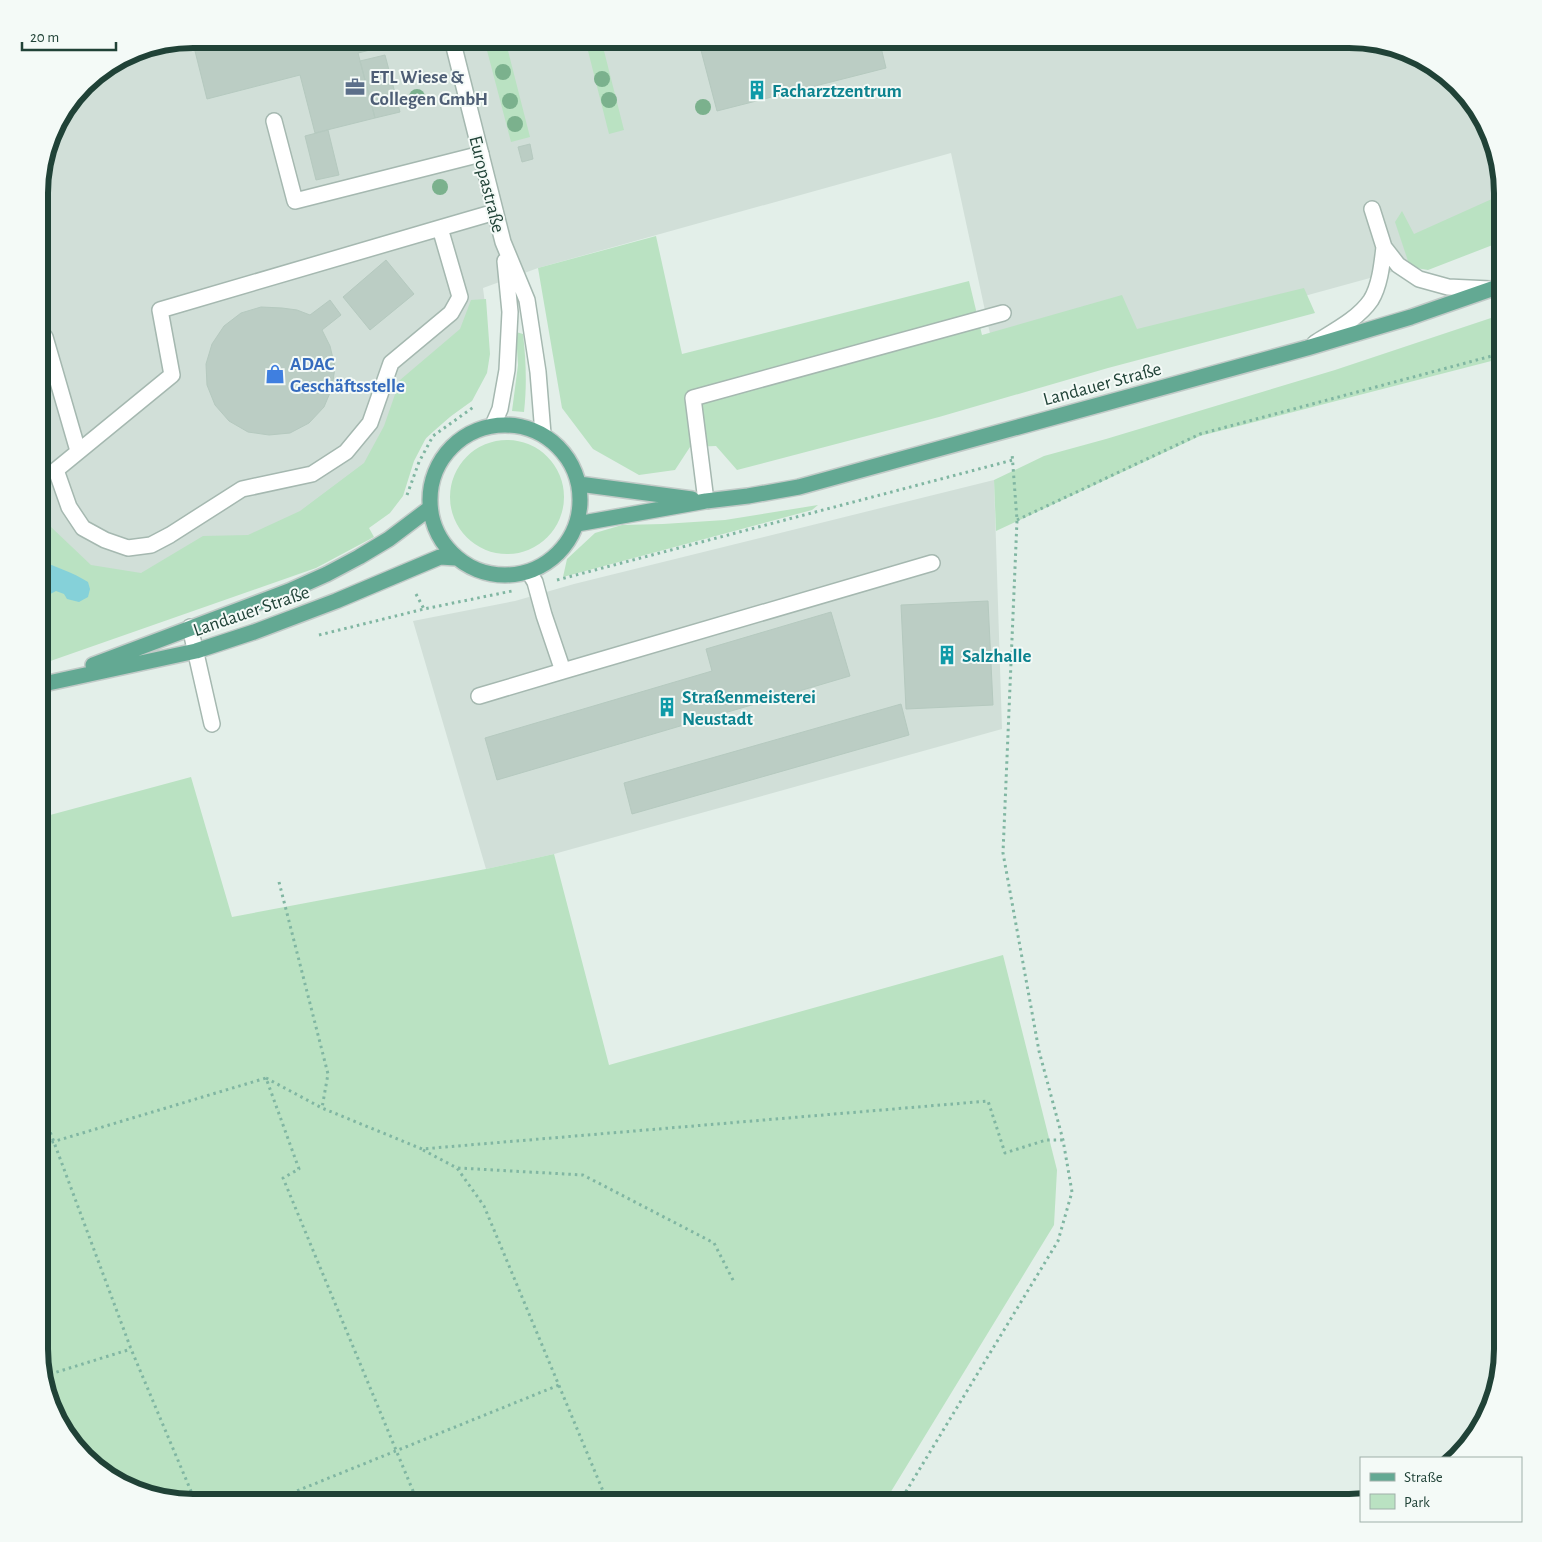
<svg xmlns="http://www.w3.org/2000/svg" width="1542" height="1542" viewBox="0 0 1542 1542" font-family="'Alegreya Sans',sans-serif">
	<style>
		.built { fill: #d1dfd8 }
		.green { fill: #bae2c2 }
		.water { fill: #85d1d9 }
		.building { fill: #bbcdc4; stroke: #b5c9bf }
		.lines { fill: none; stroke-linecap: round; stroke-linejoin: round }
		.lane-casing { stroke: #a5b8b0; stroke-width: 18 }
		.street-casing { stroke: #a5b8b0; stroke-width: 18 }
		.primary-casing { stroke: #c1cac7; stroke-width: 18 }
		.path { stroke: #80b6a2; stroke-width: 3; stroke-dasharray: 2.5 4; stroke-linecap: butt }
		.lane { stroke: #fff; stroke-width: 15 }
		.street { stroke: #fff; stroke-width: 15 }
		.primary { stroke: #63a993; stroke-width: 15 }
		.tree { fill: #7bb18d }
		.labels { text-anchor: middle; stroke-width: 4; stroke-linejoin: round; paint-order: stroke }
		.service-label { font-size: 19px; font-weight: bold; fill: #4e5e75; stroke: #f4faf7; text-anchor: start }
		.culture-label { font-size: 19px; font-weight: bold; fill: #0d838f; stroke: #f4faf7; text-anchor: start }
		.street-label { font-size: 19px; fill: #204237; stroke: #f4faf7 }
		.shop-label { font-size: 19px; font-weight: bold; fill: #366cbe; stroke: #f4faf7; text-anchor: start }
		.rim { fill: none; stroke: #204237; stroke-width: 6 }
	</style>
	<rect width="100%" height="100%" fill="#e3efe9"/>
	<path class="built" d="M 192,39 L 1360,39 L 1417,54 L 1465,91 L 1492,134 L 1503,192 L 1503,224 L 1410,267 L 1000,380 L 951,153 L 538,268 L 483,288 L 487,320 L 463,407 L 438,426 L 415,450 L 39,653 L 39,182 L 55,124 L 91,77 L 134,50 Z
		M 994,480 L 1002,729 L 554,854 L 486,869 L 413,621 L 515,601 L 574,584 Z"/>
	<path class="green" d="M 484,39 L 505,39 L 530,137 L 511,142 Z
		M 585,39 L 601,39 L 624,130 L 609,134 Z
		M 1503,194 L 1503,241 L 1428,270 L 1410,267 L 1395,222 L 1402,211 L 1414,234 Z
		M 656,236 L 682,354 L 969,281 L 982,335 L 1122,295 L 1137,329 L 1304,288 L 1315,313 L 1108,368 L 939,417 L 737,470 L 716,446 L 690,447 L 675,470 L 639,475 L 593,449 L 562,408 L 538,268 Z
		M 486,299 L 490,354 L 487,373 L 472,401 L 451,416 L 426,438 L 414,461 L 403,496 L 390,513 L 369,528 L 374,537 L 316,568 L 39,665 L 39,491 L 51,527 L 91,565 L 141,573 L 203,536 L 248,535 L 300,511 L 364,463 L 384,426 L 400,380 L 460,329 L 471,300 Z
		M 1503,314 L 1503,358 L 1200,436 L 996,531 L 994,480 L 1044,456 L 1106,439 L 1335,370 Z
		M 516,332 L 523,334 C 526,360 527,385 524,412 L 512,411 L 518,365 Z
		M450 497a57 57 0 1 1 114 0a57 57 0 1 1-114 0Z
		M 818,505 L 812,510 L 563,577 L 567,559 L 595,533 L 622,525 L 663,524 L 725,520 Z
		M 191,777 L 232,917 L 486,869 L 554,854 L 609,1065 L 1003,955 L 1057,1170 L 1054,1225 L 884,1503 L 192,1503 L 133,1491 L 77,1451 L 50,1408 L 39,1350 L 39,818 Z"/>
	<path class="water" d="M 39,560 C 56,567 72,572 88,582 L 90,589 L 88,597 L 79,602 L 67,599 L 64,594 L 56,591 L 39,600 Z"/>
	<path class="building" d="M 192,39 L 388,39 L 390,45 L 358,53 L 375,118 L 315,133 L 300,75 L 207,99 Z
		M 679,39 L 698,39 L 680,43 Z
		M 698,39 L 879,39 L 886,68 L 717,111 Z
		M 385,55 L 400,112 L 375,118 L 360,61 Z
		M 328,130 L 339,175 L 316,180 L 305,136 Z
		M 530,144 L 533,159 L 522,162 L 518,147 Z
		M 386,260 L 414,294 L 370,330 L 343,297 Z
		M 330,300 L 341,315 L 322,330 L 330,346 L 335,367 L 332,388 L 324,407 L 309,423 L 290,433 L 269,435 L 248,432 L 229,421 L 215,405 L 207,385 L 206,364 L 212,344 L 224,326 L 241,313 L 261,307 L 282,308 L 297,310 L 310,315 Z
		M 988,601 L 993,705 L 906,709 L 901,605 Z
		M 831,612 L 850,676 L 497,780 L 485,738 L 712,671 L 706,649 Z
		M 901,704 L 909,735 L 632,814 L 624,783 Z"/>
	<g class="lines">
		<defs>
			<path id="lane" d="M 274,121 L 295,201 L 481,154
				M 1372,209 L 1384,247 L 1398,265 L 1419,279 L 1448,287 L 1490,289
				M 440,228 L 160,310 L 172,375 L 56,470 L 69,507 L 83,528 L 105,540 L 128,548 L 151,545 L 170,535 L 242,489 L 312,474 L 346,452 L 370,423 L 391,363 L 451,313 L 460,297 L 440,228 L 495,212
				M 45,337 L 78,451
				M 1315,343 C 1334,331 1358,319 1371,300 C 1380,285 1382,264 1384,247
				M 706,501 L 693,398 L 1003,313
				M 529,572 L 535,582 L 544,615 L 563,671 L 932,563
				M 190,627 L 212,724
				M 479,696 L 563,671"/>
			<path id="street" d="M 452,39 L 503,242 L 527,300 L 538,372 L 543,434
				M 493,425 L 500,409 L 507,370 L 510,312 L 505,261"/>
			<path id="primary" d="M430 500a75 75 0 1 1 150 0a75 75 0 1 1-150 0Z
				M 579,484 L 692,499
				M 577,524 L 706,501 L 748,496 L 799,487 L 1307,348 L 1411,317 L 1503,285
				M 93,665 L 289,591 L 327,574 L 359,557 L 389,539 L 430,508
				M 39,685 L 196,651 L 254,632 L 336,601 L 440,557 L 456,558"/>
		</defs>
		<use href="#lane" class="lane-casing"/>
		<use href="#street" class="street-casing"/>
		<use href="#primary" class="primary-casing"/>
		<path class="path" d="M 407,495 L 419,462 L 433,436 L 475,406
			M 1017,520 L 1200,434 L 1503,353
			M 557,580 L 1013,460
			M 416,594 L 424,609
			M 319,635 L 424,609 L 512,591
			M 279,882 L 328,1074 L 322,1108
			M 266,1078 L 322,1108 L 422,1149 L 988,1101 L 1005,1153 L 1046,1140 L 1063,1140
			M 39,1102 L 131,1349 L 196,1503
			M 39,1146 L 266,1078 L 299,1169 L 283,1178 L 418,1503
			M 423,1150 L 457,1168 L 484,1206 L 608,1503
			M 458,1168 L 583,1175 L 714,1243 L 734,1282
			M 44,1376 L 131,1349
			M 267,1503 L 559,1385
			M 899,1503 L 1058,1241 L 1072,1192 L 1063,1140 L 1039,1051 L 1003,853 L 1017,520 L 1012,453"/>
		<use href="#lane" class="lane"/>
		<use href="#street" class="street"/>
		<use href="#primary" class="primary"/>
	</g>
	<g class="tree">
		<circle cx="503" cy="72" r="8"/>
		<circle cx="602" cy="79" r="8"/>
		<circle cx="417" cy="97" r="8"/>
		<circle cx="609" cy="100" r="8"/>
		<circle cx="510" cy="101" r="8"/>
		<circle cx="703" cy="107" r="8"/>
		<circle cx="515" cy="124" r="8"/>
		<circle cx="440" cy="187" r="8"/>
	</g>
	<defs>
		<symbol id="office-bare" viewBox="-9 -9 18 18"><path d="M-6-3h4V-5.5h4V-3h4V5H-6ZM-1-4.5V-3h2v-1.5ZM-6 0V1H6V0Z" fill="#5c6f8a" stroke="#f4faf7" stroke-width="2.5" paint-order="stroke"/></symbol>
		<symbol id="building-bare" viewBox="-9 -9 18 18"><path d="M-4-6H4V6H1V3H-1V6H-4ZM-2.5-4.3h1.7v1.8h-1.7ZM.8-4.3h1.7v1.8H.8ZM-2.5-1h1.7V.8h-1.7ZM.8-1h1.7V.8H.8Z" fill="#0f9aa8" stroke="#f4faf7" stroke-width="2.5" paint-order="stroke"/></symbol>
		<symbol id="shop-bare" viewBox="-9 -9 18 18"><path d="M-5-2.5h2.3a2.7 3.5 0 0 1 5.4 0H5L5.5 6h-11ZM-1.5-2.5h3a1.5 2.3 0 0 0-3 0Z" fill="#3f7fe0" stroke="#f4faf7" stroke-width="2.5" paint-order="stroke"/></symbol>
	</defs>
	<g fill-rule="evenodd">
		<use href="#office-bare" x="341" y="73" width="28" height="28"/>
		<use href="#building-bare" x="743" y="76" width="28" height="28"/>
		<use href="#shop-bare" x="261" y="360" width="28" height="28"/>
		<use href="#building-bare" x="933" y="641" width="28" height="28"/>
		<use href="#building-bare" x="653" y="693" width="28" height="28"/>
	</g>
	<g class="labels">
		<g class="service-label">
			<text x="370" y="83">ETL Wiese &amp;<tspan x="370" dy="22">Collegen GmbH</tspan></text>
		</g>
		<g class="culture-label">
			<text x="772" y="97">Facharztzentrum</text>
			<text x="962" y="662">Salzhalle</text>
			<text x="682" y="703">Straßenmeisterei<tspan x="682" dy="22">Neustadt</tspan></text>
		</g>
		<g class="street-label">
			<text transform="translate(488 184) rotate(76)" y="7">Europastraße</text>
			<text transform="translate(1102 383) rotate(-15)" y="7">Landauer Straße</text>
			<text transform="translate(251 610) rotate(-19)" y="7">Landauer Straße</text>
		</g>
		<g class="shop-label">
			<text x="290" y="370">ADAC<tspan x="290" dy="22">Geschäftsstelle</tspan></text>
		</g>
	</g>
	<path d="M0 0H1542V1542H0ZM193 48H1349A145 145 0 0 1 1494 193V1349A145 145 0 0 1 1349 1494H193A145 145 0 0 1 48 1349V193A145 145 0 0 1 193 48Z" fill="#f4faf7" fill-rule="evenodd"/>
	<path class="rim" d="M193 48H1349A145 145 0 0 1 1494 193V1349A145 145 0 0 1 1349 1494H193A145 145 0 0 1 48 1349V193A145 145 0 0 1 193 48Z"/>
	<rect x="1360" y="1457" width="162" height="65" fill="#f4faf7" stroke="#9fb0aa"/>
	<rect x="1370" y="1473" width="25" height="8" fill="#63a993" stroke="#9fb0aa"/>
	<text x="1404" y="1482" font-size="15" fill="#204237">Straße</text>
	<rect x="1370" y="1494" width="25" height="15" fill="#bae2c2" stroke="#9fb0aa"/>
	<text x="1404" y="1507" font-size="15" fill="#204237">Park</text>
	<path d="M22 42v8h94v-8" fill="none" stroke="#204237" stroke-width="2.5"/>
	<text x="30" y="42" font-size="15" fill="#204237" stroke="#f4faf7" stroke-width="4" paint-order="stroke">20 m</text>
</svg>
